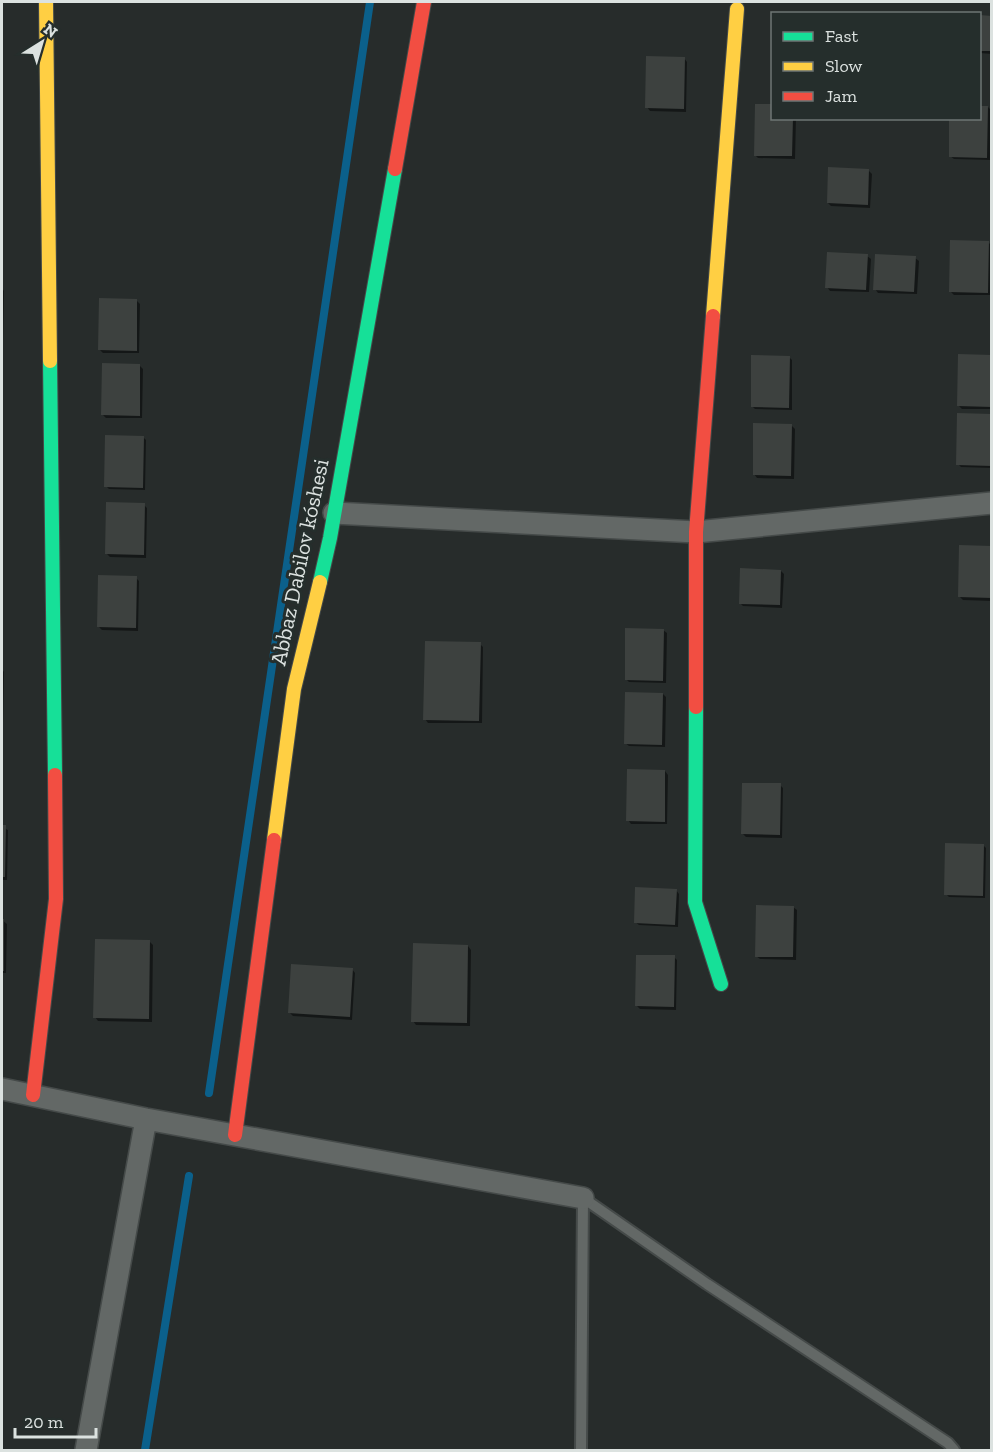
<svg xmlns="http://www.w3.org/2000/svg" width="993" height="1452" viewBox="0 0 993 1452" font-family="'Zilla Slab',serif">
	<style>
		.shadow { fill: #0007 }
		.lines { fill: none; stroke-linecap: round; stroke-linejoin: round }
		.stream { stroke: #0b608b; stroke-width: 8 }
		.building { fill: #3d413f }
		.lane-casing { stroke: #454a49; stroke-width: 14 }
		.street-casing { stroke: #454a49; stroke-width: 24 }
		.fast-casing { stroke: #454a49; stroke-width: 16 }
		.slow-casing { stroke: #454a49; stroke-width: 16 }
		.jam-casing { stroke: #454a49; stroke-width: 16 }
		.lane { stroke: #636866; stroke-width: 10 }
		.street { stroke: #636866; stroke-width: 21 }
		.fast { stroke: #16e098; stroke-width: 14 }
		.slow { stroke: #ffcf43; stroke-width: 14 }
		.jam { stroke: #f24e42; stroke-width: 14 }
		.labels { text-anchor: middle; stroke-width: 6; stroke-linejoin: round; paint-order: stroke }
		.street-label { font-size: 22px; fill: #dce2e0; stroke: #252e2c }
	</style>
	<rect width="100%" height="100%" fill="#272c2b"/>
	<path class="shadow" d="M 980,17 L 992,18 L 992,54 L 980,53 Z
		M 684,58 L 687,62 L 686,112 L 650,111 L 647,107 Z
		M 756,105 L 772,105 L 772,118 L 796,118 L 795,159 L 758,158 L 755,155 Z
		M 980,107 L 988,107 L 991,110 L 990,160 L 954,159 L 950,156 L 980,118 Z
		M 869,171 L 872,174 L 870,208 L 831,206 L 828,203 Z
		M 988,242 L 991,245 L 990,295 L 954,295 L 951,292 Z
		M 867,256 L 871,259 L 869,292 L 830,291 L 827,287 Z
		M 915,258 L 919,261 L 917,294 L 878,293 L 875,289 Z
		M 2,288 L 4,291 L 3,340 L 2,340 Z
		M 137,301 L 140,304 L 139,353 L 103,353 L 100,350 Z
		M 992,356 L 992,409 L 962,409 L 959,406 Z
		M 789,357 L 792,360 L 792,410 L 755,409 L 752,406 Z
		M 140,366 L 143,369 L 142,418 L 106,418 L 103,415 Z
		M 992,415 L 992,468 L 961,467 L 958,464 Z
		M 791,425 L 795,429 L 794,479 L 757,478 L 754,474 Z
		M 143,437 L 146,440 L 145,490 L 109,489 L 106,486 Z
		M 144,505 L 147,508 L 146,558 L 110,557 L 107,554 Z
		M 2,528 L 3,529 L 2,579 Z
		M 992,548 L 992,601 L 963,600 L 960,597 Z
		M 781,571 L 784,574 L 782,608 L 743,606 L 740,603 Z
		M 136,578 L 139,581 L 138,631 L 102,630 L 99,627 Z
		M 663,630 L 667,633 L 666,683 L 629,682 L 626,679 Z
		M 480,644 L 483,647 L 482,723 L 428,723 L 425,719 Z
		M 2,669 L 4,672 L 3,722 L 2,722 Z
		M 663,694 L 666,697 L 665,747 L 629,746 L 625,743 Z
		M 665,771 L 668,775 L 667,824 L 631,824 L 628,820 Z
		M 780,785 L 783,788 L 782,838 L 746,837 L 743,834 Z
		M 2,827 L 8,830 L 7,880 L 2,880 Z
		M 983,845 L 986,848 L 985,898 L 949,897 L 946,894 Z
		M 676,890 L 679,894 L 678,927 L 639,925 L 635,922 Z
		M 793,907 L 797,910 L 796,960 L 760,959 L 756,956 Z
		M 2,920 L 7,924 L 6,973 L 2,973 Z
		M 150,942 L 153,945 L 152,1022 L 98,1021 L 95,1017 Z
		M 468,946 L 471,950 L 470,1026 L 416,1025 L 413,1021 Z
		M 674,957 L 677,960 L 676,1010 L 640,1009 L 637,1006 Z
		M 352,969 L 355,973 L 352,1020 L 293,1016 L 290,1013 Z"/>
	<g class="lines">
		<path class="stream" d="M 209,1093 L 370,2
			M 145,1450 L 189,1176"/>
	</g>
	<path class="building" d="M 980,15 L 992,16 L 990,51 L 980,51 Z
		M 646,56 L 685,57 L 684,109 L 645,108 Z
		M 755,104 L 772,104 L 772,118 L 793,118 L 792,156 L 754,156 Z
		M 980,106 L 988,106 L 987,158 L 949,157 L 949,118 L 980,118 Z
		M 828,167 L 869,169 L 868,205 L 827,203 Z
		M 950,240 L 989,241 L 988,293 L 949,292 Z
		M 827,252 L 868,254 L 866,290 L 825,288 Z
		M 875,254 L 916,256 L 914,292 L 873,290 Z
		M 99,298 L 137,299 L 137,351 L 98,350 Z
		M 958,354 L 992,355 L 992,407 L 957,406 Z
		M 751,355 L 790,356 L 789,408 L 751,407 Z
		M 102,363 L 140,364 L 140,416 L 101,415 Z
		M 957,413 L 992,414 L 992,466 L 956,465 Z
		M 753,423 L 792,424 L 791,476 L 753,475 Z
		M 105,435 L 144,436 L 143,488 L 104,487 Z
		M 106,502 L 145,503 L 144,555 L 105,554 Z
		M 959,545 L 992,546 L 992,598 L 958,597 Z
		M 740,568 L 781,570 L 780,605 L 739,604 Z
		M 98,575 L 137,576 L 136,628 L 97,627 Z
		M 625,628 L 664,629 L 663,681 L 625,680 Z
		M 425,641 L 481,642 L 479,721 L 423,720 Z
		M 625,692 L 663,693 L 662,745 L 624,744 Z
		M 627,769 L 665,770 L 665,822 L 626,821 Z
		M 742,783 L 781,783 L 780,835 L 741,834 Z
		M 2,825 L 6,825 L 5,877 L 2,877 Z
		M 945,843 L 984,844 L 983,896 L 944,895 Z
		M 635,887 L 677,889 L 675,925 L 634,923 Z
		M 756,905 L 794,906 L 793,957 L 755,957 Z
		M 2,919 L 4,919 L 4,971 L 2,971 Z
		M 95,939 L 150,940 L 149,1019 L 93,1018 Z
		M 413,943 L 468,945 L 467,1023 L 411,1022 Z
		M 636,955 L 675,955 L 674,1007 L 635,1006 Z
		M 291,964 L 353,968 L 350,1017 L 288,1013 Z"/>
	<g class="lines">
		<defs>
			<path id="lane" d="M 583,1198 L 707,1284 L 948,1443 L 954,1450
				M 581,1450 L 583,1198"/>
			<path id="street" d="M 334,513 L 696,532 L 992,503
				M 2,1089 L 146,1119 L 583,1198
				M 86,1450 L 146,1119"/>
			<path id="fast" d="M 50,361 L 55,775
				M 320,582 L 330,538 L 395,169
				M 696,707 L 695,902 L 721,984"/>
			<path id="slow" d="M 46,2 L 50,361
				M 713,316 L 737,9
				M 274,840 L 294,689 L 320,582"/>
			<path id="jam" d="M 395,169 L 424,2
				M 696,707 L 696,532 L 713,316
				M 33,1095 L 56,899 L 55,775
				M 235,1135 L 274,840"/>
		</defs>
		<use href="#lane" class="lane-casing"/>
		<use href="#street" class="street-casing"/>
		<use href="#fast" class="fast-casing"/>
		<use href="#slow" class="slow-casing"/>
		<use href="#jam" class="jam-casing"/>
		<use href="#lane" class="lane"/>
		<use href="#street" class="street"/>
		<use href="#fast" class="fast"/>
		<use href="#slow" class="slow"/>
		<use href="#jam" class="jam"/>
	</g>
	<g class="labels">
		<g class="street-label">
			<text transform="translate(299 562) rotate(-78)" y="8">Abbaz Dabilov kóshesi</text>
		</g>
	</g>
	<rect width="993" height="1452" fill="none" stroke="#dce2e0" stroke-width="6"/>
	<rect x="771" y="12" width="210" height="108" fill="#252e2c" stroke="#6e7674" stroke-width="1.5"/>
	<rect x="783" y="32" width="30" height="9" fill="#16e098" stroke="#6e7674" stroke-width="1.5"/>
	<text x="825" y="42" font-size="18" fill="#dce2e0">Fast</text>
	<rect x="783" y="62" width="30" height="9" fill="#ffcf43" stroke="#6e7674" stroke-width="1.5"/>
	<text x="825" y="72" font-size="18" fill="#dce2e0">Slow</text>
	<rect x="783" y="92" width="30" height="9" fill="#f24e42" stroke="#6e7674" stroke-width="1.5"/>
	<text x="825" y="102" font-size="18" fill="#dce2e0">Jam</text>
	<g transform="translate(42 42) rotate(37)" stroke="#252e2c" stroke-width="4.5" paint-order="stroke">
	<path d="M0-4.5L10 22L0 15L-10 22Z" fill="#dce2e0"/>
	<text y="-9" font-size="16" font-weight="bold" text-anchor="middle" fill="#dce2e0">N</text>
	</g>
	<path d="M15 1428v9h81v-9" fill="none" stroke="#dce2e0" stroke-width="3"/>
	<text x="24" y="1428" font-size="18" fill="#dce2e0" stroke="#252e2c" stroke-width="4.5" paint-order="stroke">20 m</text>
</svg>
